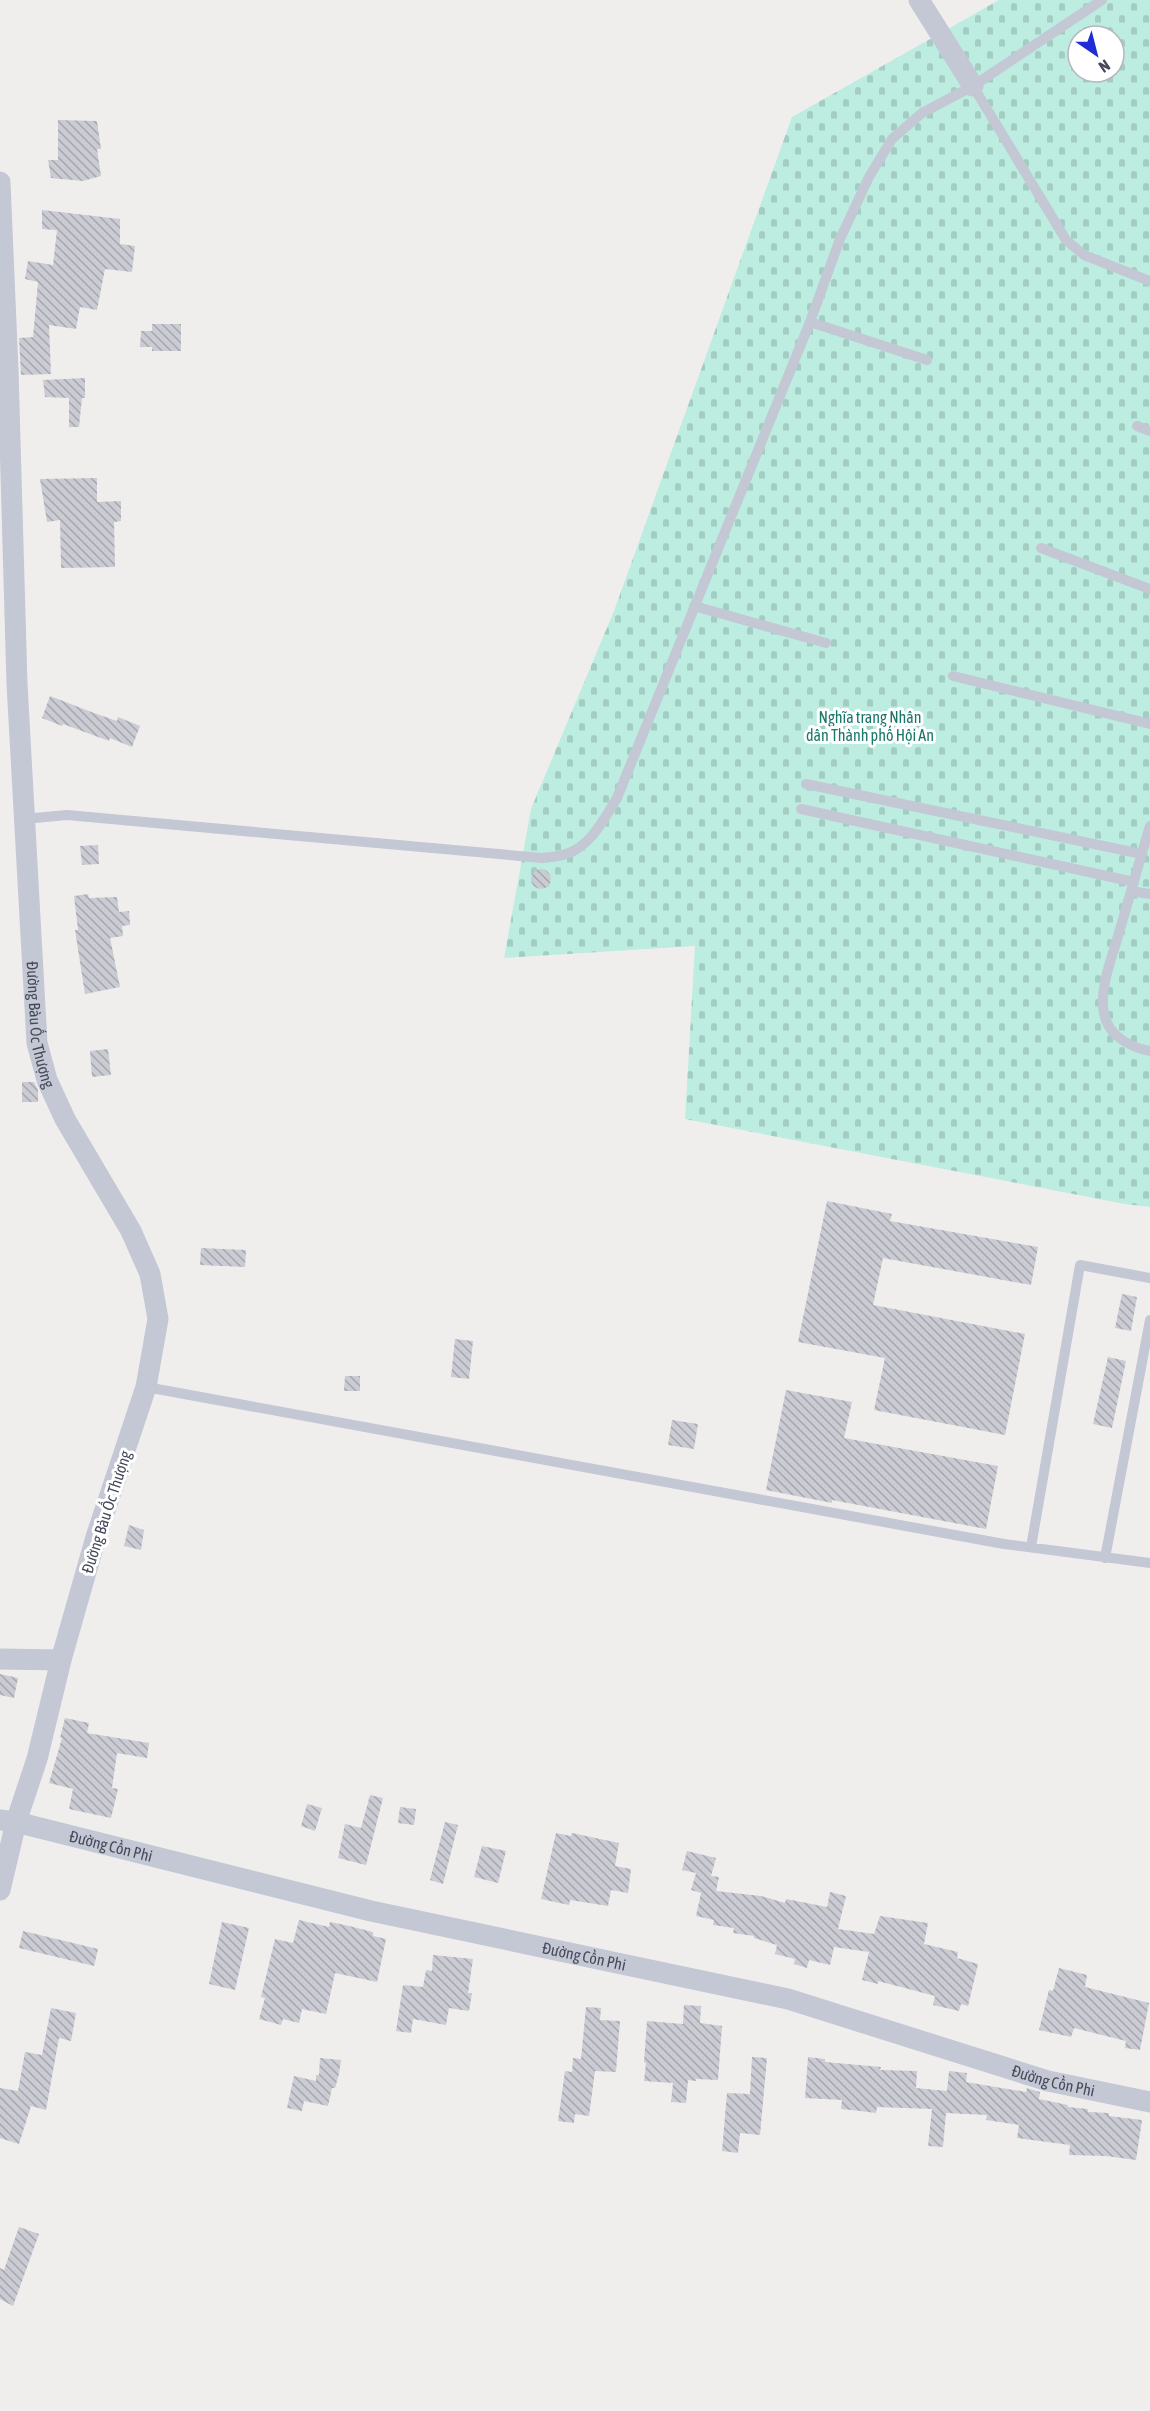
<svg xmlns="http://www.w3.org/2000/svg" width="1150" height="2411" viewBox="0 0 1150 2411" font-family="'Asap Condensed',sans-serif">
	<style>
		.cemetery { fill: url(#cemetery-stones); fill-rule: evenodd }
		.building { fill: url(#building-back-hatch) }
		.lines { fill: none; stroke-linecap: round; stroke-linejoin: round }
		.service { stroke: #c4c7d4; stroke-width: 10 }
		.minor { stroke: #c4c7d4; stroke-width: 21 }
		.labels { text-anchor: middle; stroke-width: 6; stroke-linejoin: round; paint-order: stroke }
		.park-label { font-size: 16px; fill: #1a786b; stroke: #fff }
		.street-label { font-size: 16px; fill: #46495a; stroke: #fff }
	</style>
	<defs>
		<pattern id="cemetery-stones" width="16" height="16" patternUnits="userSpaceOnUse" patternTransform="scale(1.5)"><rect width="16" height="16" fill="#bcede0"/><path d="M2 7V4a2 2 0 0 1 4 0v3zM10 15v-3a2 2 0 0 1 4 0v3z" fill="#a3cdc2"/></pattern>
		<pattern id="building-back-hatch" width="6" height="6" patternUnits="userSpaceOnUse" patternTransform="scale(1.5)"><rect width="6" height="6" fill="#cacbd3"/><path d="M-1 5l2 2M0 0l6 6M5-1l2 2" fill="none" stroke="#a6a7ae"/></pattern>
	</defs>
	<rect width="100%" height="100%" fill="#f0eeed"/>
	<path class="cemetery" d="M 999,0 L 1150,0 L 1150,1207 L 1125,1204 L 685,1119 L 695,946 L 504,958 L 531,809 L 614,611 L 792,117 ZM 1078,36 L 1114,36 L 1114,72 L 1078,72 Z"/>
	<path class="building" d="M 58,120 L 97,121 L 101,149 L 97,149 L 101,176 L 83,181 L 51,178 L 48,160 L 58,160 Z
		M 42,210 L 120,219 L 120,244 L 135,246 L 132,272 L 105,269 L 97,310 L 80,307 L 76,329 L 49,325 L 51,374 L 21,375 L 19,338 L 33,337 L 38,282 L 25,279 L 28,261 L 53,265 L 57,230 L 42,229 Z
		M 152,324 L 181,324 L 181,351 L 152,351 L 152,347 L 140,347 L 141,331 L 152,331 Z
		M 85,378 L 85,398 L 82,398 L 79,427 L 69,427 L 69,398 L 45,397 L 43,380 Z
		M 97,478 L 97,502 L 121,501 L 121,521 L 114,522 L 115,567 L 61,568 L 60,520 L 47,522 L 40,479 Z
		M 50,696 L 94,713 L 117,721 L 118,717 L 140,726 L 132,747 L 110,738 L 109,741 L 63,724 L 62,726 L 42,718 Z
		M 98,845 L 99,864 L 82,865 L 80,846 Z
		M531 879a10 10 0 1 1 20 0a10 10 0 1 1-20 0Z
		M 88,894 L 89,898 L 117,897 L 119,912 L 129,911 L 130,925 L 122,926 L 123,936 L 110,938 L 120,987 L 85,994 L 75,930 L 78,930 L 74,896 Z
		M 108,1049 L 111,1075 L 92,1077 L 90,1051 Z
		M 22,1082 L 34,1082 L 38,1090 L 38,1102 L 22,1102 Z
		M 827,1201 L 892,1214 L 890,1221 L 1038,1247 L 1031,1285 L 883,1258 L 873,1305 L 1025,1334 L 1005,1435 L 874,1410 L 885,1358 L 798,1342 Z
		M 201,1248 L 246,1250 L 245,1267 L 200,1265 Z
		M 1122,1294 L 1137,1297 L 1131,1331 L 1115,1328 Z
		M 455,1339 L 473,1341 L 469,1379 L 451,1377 Z
		M 1108,1357 L 1126,1361 L 1112,1428 L 1093,1424 Z
		M 345,1376 L 360,1376 L 360,1391 L 344,1391 Z
		M 786,1390 L 852,1402 L 844,1438 L 998,1466 L 986,1529 L 832,1500 L 832,1503 L 766,1490 Z
		M 672,1420 L 698,1424 L 694,1449 L 668,1445 Z
		M 129,1525 L 144,1530 L 141,1550 L 124,1546 Z
		M 0,1674 L 18,1678 L 14,1698 L 0,1695 Z
		M 65,1718 L 89,1723 L 87,1733 L 149,1743 L 147,1758 L 117,1753 L 112,1788 L 118,1789 L 111,1818 L 69,1809 L 73,1789 L 49,1783 L 62,1738 L 60,1738 Z
		M 370,1795 L 383,1798 L 366,1865 L 338,1858 L 345,1824 L 361,1828 Z
		M 307,1804 L 322,1808 L 315,1831 L 301,1826 Z
		M 400,1807 L 416,1809 L 414,1825 L 398,1823 Z
		M 445,1822 L 458,1825 L 443,1884 L 430,1880 Z
		M 556,1833 L 571,1836 L 572,1833 L 619,1843 L 615,1866 L 631,1869 L 628,1893 L 611,1890 L 608,1906 L 570,1900 L 569,1905 L 541,1899 Z
		M 482,1846 L 506,1851 L 498,1883 L 474,1877 Z
		M 687,1851 L 716,1858 L 711,1876 L 719,1877 L 716,1891 L 761,1896 L 785,1903 L 786,1899 L 827,1907 L 830,1892 L 846,1896 L 838,1929 L 874,1934 L 880,1916 L 928,1923 L 924,1944 L 958,1952 L 957,1958 L 978,1964 L 968,2006 L 961,2004 L 959,2011 L 933,2005 L 935,1996 L 878,1981 L 878,1984 L 862,1980 L 869,1952 L 834,1947 L 830,1965 L 809,1960 L 807,1968 L 794,1964 L 795,1959 L 775,1954 L 777,1945 L 754,1938 L 754,1936 L 733,1933 L 734,1928 L 713,1925 L 714,1920 L 696,1916 L 701,1893 L 691,1890 L 696,1873 L 682,1870 Z
		M 299,1920 L 329,1927 L 330,1922 L 345,1925 L 373,1932 L 373,1936 L 386,1939 L 377,1982 L 335,1973 L 326,2014 L 302,2009 L 299,2023 L 283,2019 L 281,2025 L 259,2019 L 265,1998 L 261,1997 L 275,1939 L 293,1943 Z
		M 222,1922 L 249,1928 L 235,1990 L 209,1984 Z
		M 23,1931 L 98,1949 L 94,1966 L 19,1948 Z
		M 433,1955 L 473,1959 L 468,1993 L 472,1993 L 469,2011 L 449,2008 L 446,2025 L 413,2019 L 411,2033 L 396,2031 L 403,1985 L 423,1987 L 426,1970 L 432,1971 Z
		M 1059,1968 L 1087,1975 L 1085,1987 L 1149,2003 L 1140,2050 L 1125,2048 L 1126,2041 L 1074,2028 L 1071,2037 L 1039,2030 L 1049,1990 L 1053,1991 Z
		M 684,2005 L 701,2006 L 700,2023 L 722,2026 L 718,2080 L 696,2079 L 696,2081 L 688,2080 L 686,2103 L 671,2102 L 673,2083 L 644,2081 L 646,2063 L 644,2062 L 647,2021 L 683,2024 Z
		M 586,2007 L 601,2008 L 600,2020 L 620,2021 L 616,2072 L 595,2071 L 589,2116 L 575,2114 L 574,2123 L 558,2121 L 565,2071 L 572,2072 L 573,2058 L 581,2059 Z
		M 51,2008 L 76,2013 L 71,2041 L 59,2038 L 46,2110 L 31,2106 L 19,2144 L 0,2138 L 0,2088 L 18,2091 L 25,2052 L 42,2055 Z
		M 752,2057 L 767,2058 L 760,2135 L 740,2133 L 738,2153 L 722,2151 L 727,2093 L 750,2094 Z
		M 808,2057 L 825,2059 L 825,2062 L 881,2067 L 880,2070 L 917,2071 L 916,2088 L 947,2091 L 949,2071 L 967,2073 L 966,2082 L 1026,2092 L 1027,2088 L 1040,2092 L 1039,2099 L 1068,2105 L 1068,2107 L 1088,2109 L 1088,2112 L 1109,2113 L 1109,2116 L 1142,2120 L 1136,2160 L 1106,2156 L 1069,2155 L 1070,2145 L 1017,2138 L 1019,2125 L 986,2120 L 987,2115 L 946,2113 L 943,2147 L 928,2146 L 932,2109 L 877,2107 L 876,2113 L 860,2111 L 841,2109 L 842,2100 L 805,2098 Z
		M 320,2058 L 341,2060 L 339,2074 L 335,2088 L 332,2088 L 328,2106 L 304,2101 L 302,2111 L 287,2108 L 294,2076 L 316,2081 L 316,2075 L 319,2075 Z
		M 19,2227 L 39,2234 L 13,2306 L 0,2299 L 0,2268 L 4,2270 Z"/>
	<g class="lines">
		<path class="service" d="M 973,86 L 1066,240 L 1084,255 L 1150,281
			M 810,322 L 927,360
			M 1137,426 L 1150,431
			M 1041,548 L 1150,589
			M 694,606 L 826,643
			M 953,676 L 1150,724
			M 806,784 L 1142,854
			M 801,809 L 1134,882
			M 24,819 L 67,815 L 542,858 C 549,857 558,857 566,854 C 591,846 604,819 617,798 L 810,322 L 840,239 L 869,177 L 892,139 L 922,113 L 973,86 L 1102,0
			M 1150,826 C 1139,862 1129,899 1118,936 C 1112,958 1102,981 1103,1004 C 1103,1032 1125,1046 1150,1051
			M 1131,891 L 1150,894
			M 146,1387 L 1004,1544 L 1150,1563
			M 1031,1547 L 1080,1265 L 1150,1278
			M 1105,1558 L 1150,1320"/>
		<g class="minor">
			<path d="M 919,0 L 973,86"/>
			<path id="s1" d="M 0,182 L 8,370 L 17,684 L 37,1043 L 47,1080 L 65,1119 L 131,1231 L 150,1274 L 158,1319 L 146,1387 L 96,1537 L 61,1660 L 37,1759 L 16,1822 L 0,1890"/>
			<path d="M 0,1659 L 61,1660"/>
			<path id="s2" d="M 0,1820 L 16,1822 L 371,1911 L 788,1999 L 1048,2081 L 1150,2102"/>
		</g>
	</g>
	<g class="labels">
		<g class="park-label">
			<text x="870" y="723">Nghĩa trang Nhân<tspan x="870" dy="18">dân Thành phố Hội An</tspan></text>
		</g>
		<g class="street-label">
			<text dy="6" stroke="none"><textPath href="#s1" startOffset="844">Đường Bàu Ốc Thượng</textPath></text>
			<text transform="translate(106 1512) rotate(-72)" y="6">Đường Bàu Ốc Thượng</text>
			<text dy="6" stroke="none"><textPath href="#s2" startOffset="114">Đường Cồn Phi</textPath></text>
			<text dy="6" stroke="none"><textPath href="#s2" startOffset="600">Đường Cồn Phi</textPath></text>
			<text dy="6" stroke="none"><textPath href="#s2" startOffset="1086">Đường Cồn Phi</textPath></text>
		</g>
	</g>
	<g transform="translate(1096 54) rotate(145)"><circle r="28" fill="#ffffff" stroke="#b5b6bd" stroke-width="1.5"/>
	<path d="M0-4.5L10 22L0 15L-10 22Z" fill="#1f2dd8"/>
	<text y="-9" font-size="16" font-weight="bold" text-anchor="middle" fill="#46495a">N</text>
	</g>
</svg>
